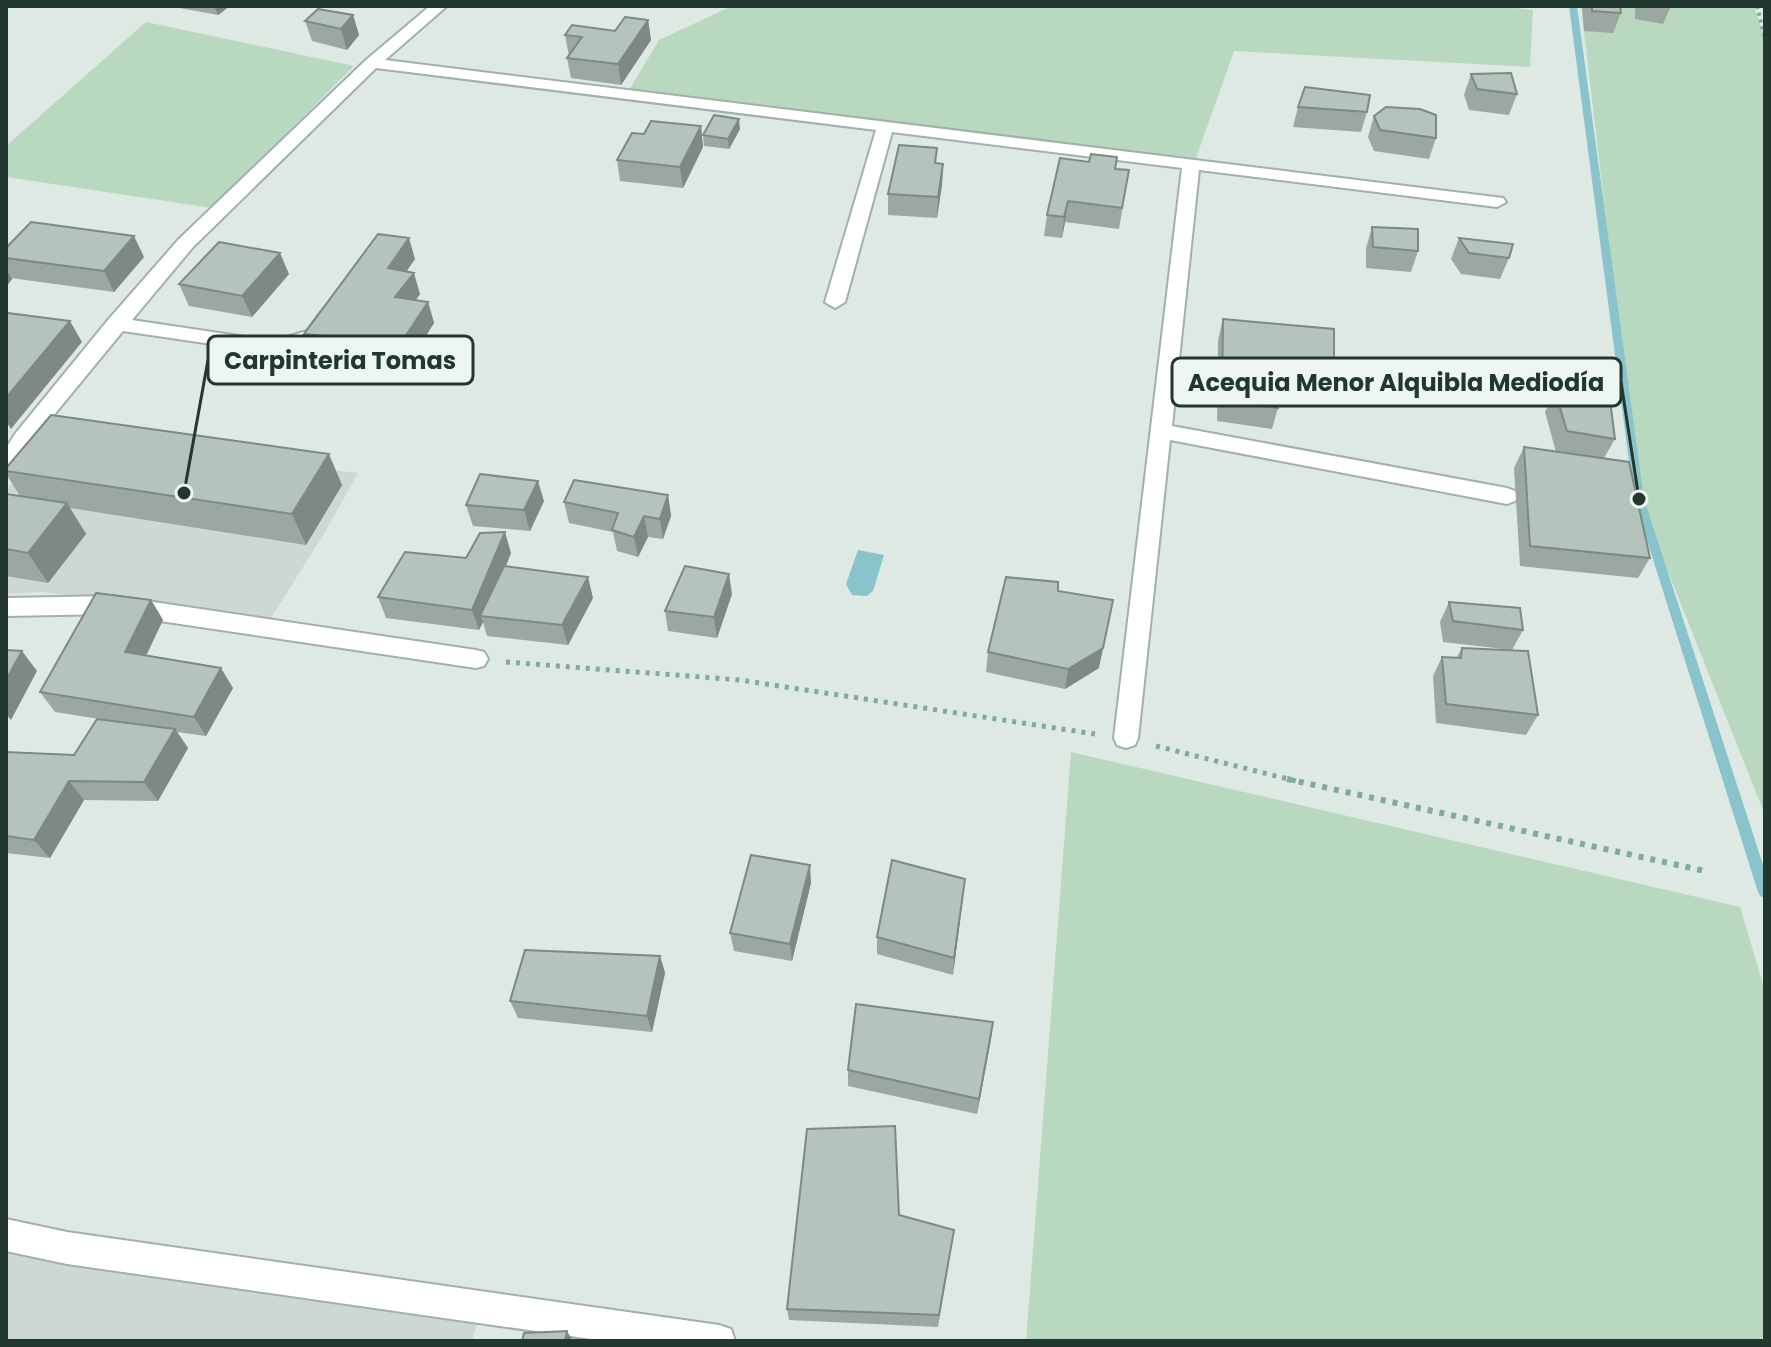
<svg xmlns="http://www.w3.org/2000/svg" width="1771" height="1347" viewBox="0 0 1771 1347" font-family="Poppins,sans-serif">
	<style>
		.built { fill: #cdd8d2 }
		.green { fill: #b8d9c0 }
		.water { fill: #89c3cb }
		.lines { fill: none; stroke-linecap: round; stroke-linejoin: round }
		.stream { fill: #89c3cb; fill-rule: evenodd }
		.street-casing { stroke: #a2b0aa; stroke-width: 4 }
		.path-far2 { stroke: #81aa9b; stroke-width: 4; stroke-dasharray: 3 4; stroke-linecap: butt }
		.path-far1 { stroke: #81aa9b; stroke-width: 5; stroke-dasharray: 4 6; stroke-linecap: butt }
		.path { stroke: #81aa9b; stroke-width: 6; stroke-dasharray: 5 7; stroke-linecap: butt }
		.street { fill: #fff; fill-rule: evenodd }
		.wall { fill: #9ba8a2 }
		.shaded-wall { fill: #7e8884 }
		.building { fill: #b4c3bc; stroke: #7e8884; stroke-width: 2 }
		.leader { fill: none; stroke: #213730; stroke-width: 3 }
		.callout-dot { fill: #213730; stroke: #eef6f2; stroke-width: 3 }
		.callout { fill: #eef6f2; stroke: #213730; stroke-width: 3 }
		.callout-label { font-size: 24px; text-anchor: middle; font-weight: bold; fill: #213730 }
	</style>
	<rect width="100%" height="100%" fill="#dee9e4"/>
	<path class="built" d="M 40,438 L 358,473 L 325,532 L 269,621 L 43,592 L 6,594 L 6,492 Z
		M 6,1246 L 482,1307 L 472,1341 L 6,1341 Z"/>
	<path class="green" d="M 732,6 L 1496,6 L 1533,10 L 1530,67 L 1234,51 L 1196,158 L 629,90 L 659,40 Z
		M 1581,6 L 1754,6 L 1765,39 L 1765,815 L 1639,499 Z
		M 146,22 L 354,66 L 212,208 L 6,177 L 6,146 Z
		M 1071,752 L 1740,907 L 1765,991 L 1765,1341 L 1026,1341 Z"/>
	<path class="water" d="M 858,550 L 884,555 L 873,591 L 867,596 L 852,595 L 846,584 Z"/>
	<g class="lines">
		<path class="stream" d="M 1569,6 L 1577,6 L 1644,499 L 1765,871 L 1765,898 L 1760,896 L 1758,892 L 1634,499 Z"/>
		<defs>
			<path id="street" d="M 430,6 L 447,6 L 385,60 L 1503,198 L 1506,202 L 1497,207 L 1199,170 L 1172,426 L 1507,488 L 1515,491 L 1518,496 L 1515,501 L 1507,504 L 1170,440 L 1138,738 L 1135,745 L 1126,748 L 1117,745 L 1114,738 L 1182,168 L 892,132 L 845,302 L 835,308 L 825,302 L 876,130 L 376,68 L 193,247 L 132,320 L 273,341 L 307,331 L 321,312 L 335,312 L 338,316 L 321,339 L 273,353 L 123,331 L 30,444 L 14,471 L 6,473 L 6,448 L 15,434 L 108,320 L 179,239 L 366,60 Z
				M 113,596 L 476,650 L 484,652 L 488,659 L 484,666 L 476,668 L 113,614 L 6,616 L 6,598 Z
				M 6,1219 L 67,1232 L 719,1325 L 731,1329 L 735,1341 L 605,1341 L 67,1264 L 6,1251 Z"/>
		</defs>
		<use href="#street" class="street-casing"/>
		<path class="path-far2" d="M 1757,6 L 1765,38"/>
		<path class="path-far1" d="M 506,662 L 740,680 L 1095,734
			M 1156,746 L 1296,781"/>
		<path class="path" d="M 1287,779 L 1705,871"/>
		<use href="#street" class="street"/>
	</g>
	<path class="wall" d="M 174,6 L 230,6 L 218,15 L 174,7 Z
		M 1582,6 L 1620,6 L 1621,13 L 1613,33 L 1584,31 Z
		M 1635,6 L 1671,6 L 1663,24 L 1635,19 Z
		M 353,15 L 359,35 L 347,50 L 312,41 L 305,21 Z
		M 648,20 L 651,40 L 621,85 L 571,78 L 567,58 L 569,56 L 565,35 L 615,31 Z
		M 1471,74 L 1517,94 L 1509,115 L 1469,110 L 1464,95 Z
		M 1298,107 L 1367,112 L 1361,132 L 1293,127 Z
		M 1374,116 L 1436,138 L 1429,159 L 1374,151 L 1368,137 Z
		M 701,126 L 703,147 L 683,188 L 620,181 L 617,160 L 644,134 Z
		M 740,129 L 729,149 L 704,146 L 703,135 Z
		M 937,164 L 943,164 L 942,185 L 937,218 L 888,215 L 888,194 Z
		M 1116,169 L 1129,170 L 1119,229 L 1065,222 L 1062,238 L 1044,236 L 1047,215 Z
		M 1372,227 L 1418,251 L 1411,272 L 1366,268 L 1366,248 Z
		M 1459,238 L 1509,258 L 1500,279 L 1461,274 L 1451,259 Z
		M 6,248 L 144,257 L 114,292 L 11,278 L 12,279 L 6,287 Z
		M 415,259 L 406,272 L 420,294 L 416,300 L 428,302 L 434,323 L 408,364 L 312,356 L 304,334 Z
		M 289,274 L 252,317 L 189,306 L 179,284 Z
		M 1223,319 L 1334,376 L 1327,397 L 1279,395 L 1278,408 L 1272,429 L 1217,421 L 1218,340 Z
		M 1555,391 L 1615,439 L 1604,458 L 1650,558 L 1638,578 L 1520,566 L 1514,468 L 1524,447 L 1556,452 L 1545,412 Z
		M 6,468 L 342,485 L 306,545 L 70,508 L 86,534 L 48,583 L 6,576 L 6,494 L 20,496 L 6,474 Z
		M 668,495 L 671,516 L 663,539 L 648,537 L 638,557 L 617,551 L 613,532 L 569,523 L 564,502 Z
		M 544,501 L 530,531 L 473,526 L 466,505 Z
		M 511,553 L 506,566 L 593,598 L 568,645 L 487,636 L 483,622 L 479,630 L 386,618 L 378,597 L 466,558 Z
		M 1058,591 L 1099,668 L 1065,689 L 986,672 L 988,652 Z
		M 732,594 L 717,638 L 668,631 L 665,611 Z
		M 151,600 L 163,620 L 146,656 L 233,688 L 206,736 L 177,732 L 188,748 L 158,801 L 84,800 L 50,858 L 6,853 L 6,752 L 74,755 L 106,720 L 55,712 L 40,692 Z
		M 1449,602 L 1523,630 L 1512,650 L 1443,642 L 1440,622 Z
		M 1462,648 L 1538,715 L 1526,735 L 1436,723 L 1433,676 L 1442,657 L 1457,657 Z
		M 965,879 L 953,975 L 877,954 L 877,937 Z
		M 811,883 L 792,961 L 734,951 L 730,933 Z
		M 660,956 L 665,973 L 652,1032 L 518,1018 L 510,1001 Z
		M 991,1039 L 977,1114 L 848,1086 L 848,1070 Z
		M 899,1215 L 952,1243 L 938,1327 L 789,1320 L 787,1309 Z"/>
	<path class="shaded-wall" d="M 214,6 L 230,6 L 218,15 Z
		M 353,15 L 359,35 L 347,50 L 341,29 Z
		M 648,20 L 651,40 L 621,85 L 618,64 Z
		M 739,119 L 740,129 L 729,149 L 728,139 Z
		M 701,126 L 703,147 L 683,188 L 680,167 Z
		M 943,164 L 942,185 L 937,218 L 938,197 Z
		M 1068,201 L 1065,222 L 1062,238 L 1064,217 Z
		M 134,236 L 144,257 L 114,292 L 104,271 Z
		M 409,238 L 415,259 L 394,289 L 388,268 Z
		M 280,253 L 289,274 L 252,317 L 242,296 Z
		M 6,269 L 12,279 L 6,287 Z
		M 414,273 L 420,294 L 402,318 L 395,297 Z
		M 428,302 L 434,323 L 408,364 L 401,343 Z
		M 70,321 L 82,342 L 11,429 L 6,421 L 6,398 Z
		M 329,454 L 342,485 L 306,545 L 292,514 Z
		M 538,481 L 544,501 L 530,531 L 524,510 Z
		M 668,495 L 671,516 L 663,539 L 660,519 Z
		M 67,503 L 86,534 L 48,583 L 28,553 Z
		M 644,516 L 648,537 L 638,557 L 634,537 Z
		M 505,532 L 511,553 L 485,616 L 480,616 L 483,622 L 479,630 L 472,610 Z
		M 729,574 L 732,594 L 717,638 L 714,617 Z
		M 588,577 L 593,598 L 568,645 L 562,625 Z
		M 151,600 L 163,620 L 138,672 L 125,652 Z
		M 1113,600 L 1099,668 L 1065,689 L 1068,669 Z
		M 22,651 L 37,671 L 11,720 L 6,714 L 6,680 Z
		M 221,668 L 233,688 L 206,736 L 194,717 Z
		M 175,729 L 188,748 L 158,801 L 144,782 Z
		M 69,781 L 84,800 L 50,858 L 34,840 Z
		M 810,865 L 811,883 L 792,961 L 790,944 Z
		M 965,879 L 963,897 L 953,975 L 954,958 Z
		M 660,956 L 665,973 L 652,1032 L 647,1016 Z
		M 993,1022 L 991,1039 L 977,1114 L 979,1099 Z
		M 567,1331 L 573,1341 L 565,1341 Z"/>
	<path class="building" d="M 1592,6 L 1620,6 L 1621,13 L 1592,11 Z
		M 318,9 L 353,15 L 341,29 L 305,21 Z
		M 625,17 L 648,20 L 618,64 L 567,58 L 582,37 L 565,35 L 572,25 L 615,31 Z
		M 1511,73 L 1517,94 L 1477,89 L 1471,74 Z
		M 1305,87 L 1370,95 L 1367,112 L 1298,107 Z
		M 1386,107 L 1420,109 L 1436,115 L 1436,138 L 1380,130 L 1374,116 Z
		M 714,115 L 739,119 L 728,139 L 703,135 Z
		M 651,121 L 701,126 L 680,167 L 617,160 L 632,133 L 644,134 Z
		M 899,145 L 937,148 L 935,163 L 943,164 L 938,197 L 888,194 Z
		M 1091,154 L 1117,157 L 1115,169 L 1129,170 L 1122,208 L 1068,201 L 1064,217 L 1047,215 L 1060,158 L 1089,162 Z
		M 31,222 L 134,236 L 104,271 L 6,258 L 6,248 Z
		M 1372,227 L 1418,229 L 1418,251 L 1373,247 Z
		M 378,234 L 409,238 L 388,268 L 414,273 L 395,297 L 428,302 L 401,343 L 304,334 Z
		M 1459,238 L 1513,244 L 1509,258 L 1469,253 Z
		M 219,242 L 280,253 L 242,296 L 179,284 Z
		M 8,313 L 70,321 L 6,398 L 6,316 Z
		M 1223,319 L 1334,329 L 1334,376 L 1281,373 L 1278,408 L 1222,400 Z
		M 1555,391 L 1610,400 L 1615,439 L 1567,431 Z
		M 51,415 L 329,454 L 292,514 L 6,471 L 6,468 Z
		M 1524,447 L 1629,462 L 1650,558 L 1530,546 Z
		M 480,474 L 538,481 L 524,510 L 466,505 Z
		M 574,480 L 668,495 L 660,519 L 644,516 L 634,537 L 612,530 L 618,513 L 564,502 Z
		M 6,494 L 67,503 L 28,553 L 6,549 Z
		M 505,532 L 472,610 L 378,597 L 405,552 L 466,558 L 480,533 Z
		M 504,566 L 588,577 L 562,625 L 480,616 Z
		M 685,566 L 729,574 L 714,617 L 665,611 Z
		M 1006,577 L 1058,582 L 1058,591 L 1113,600 L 1103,648 L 1068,669 L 988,652 Z
		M 96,593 L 151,600 L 125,652 L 221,668 L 194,717 L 40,692 Z
		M 1449,602 L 1520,608 L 1523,630 L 1453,621 Z
		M 1462,648 L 1528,651 L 1538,715 L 1446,704 L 1442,657 L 1461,658 Z
		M 6,650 L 22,651 L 6,680 Z
		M 97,719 L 175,729 L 144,782 L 69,781 L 34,840 L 6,836 L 6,752 L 74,755 Z
		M 751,855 L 810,865 L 790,944 L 730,933 Z
		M 892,860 L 965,879 L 954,958 L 877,937 Z
		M 525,950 L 660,956 L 647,1016 L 510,1001 Z
		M 856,1004 L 993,1022 L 979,1099 L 848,1070 Z
		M 895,1126 L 899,1215 L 954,1230 L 939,1315 L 787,1309 L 807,1129 Z
		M 567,1331 L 565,1341 L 522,1341 L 524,1333 Z"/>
	<path class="leader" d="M184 493L208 360M1639 499L1621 382"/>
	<g class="callout-dot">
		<circle cx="184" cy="493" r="8"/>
		<circle cx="1639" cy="499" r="8"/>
	</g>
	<g class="callout">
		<rect x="208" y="336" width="265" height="48" rx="8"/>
		<rect x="1172" y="358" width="449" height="48" rx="8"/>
	</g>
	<g class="callout-label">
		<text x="340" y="369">Carpinteria Tomas</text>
		<text x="1396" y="391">Acequia Menor Alquibla Mediodía</text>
	</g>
	<rect width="1771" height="1347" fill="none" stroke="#213730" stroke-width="16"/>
</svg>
